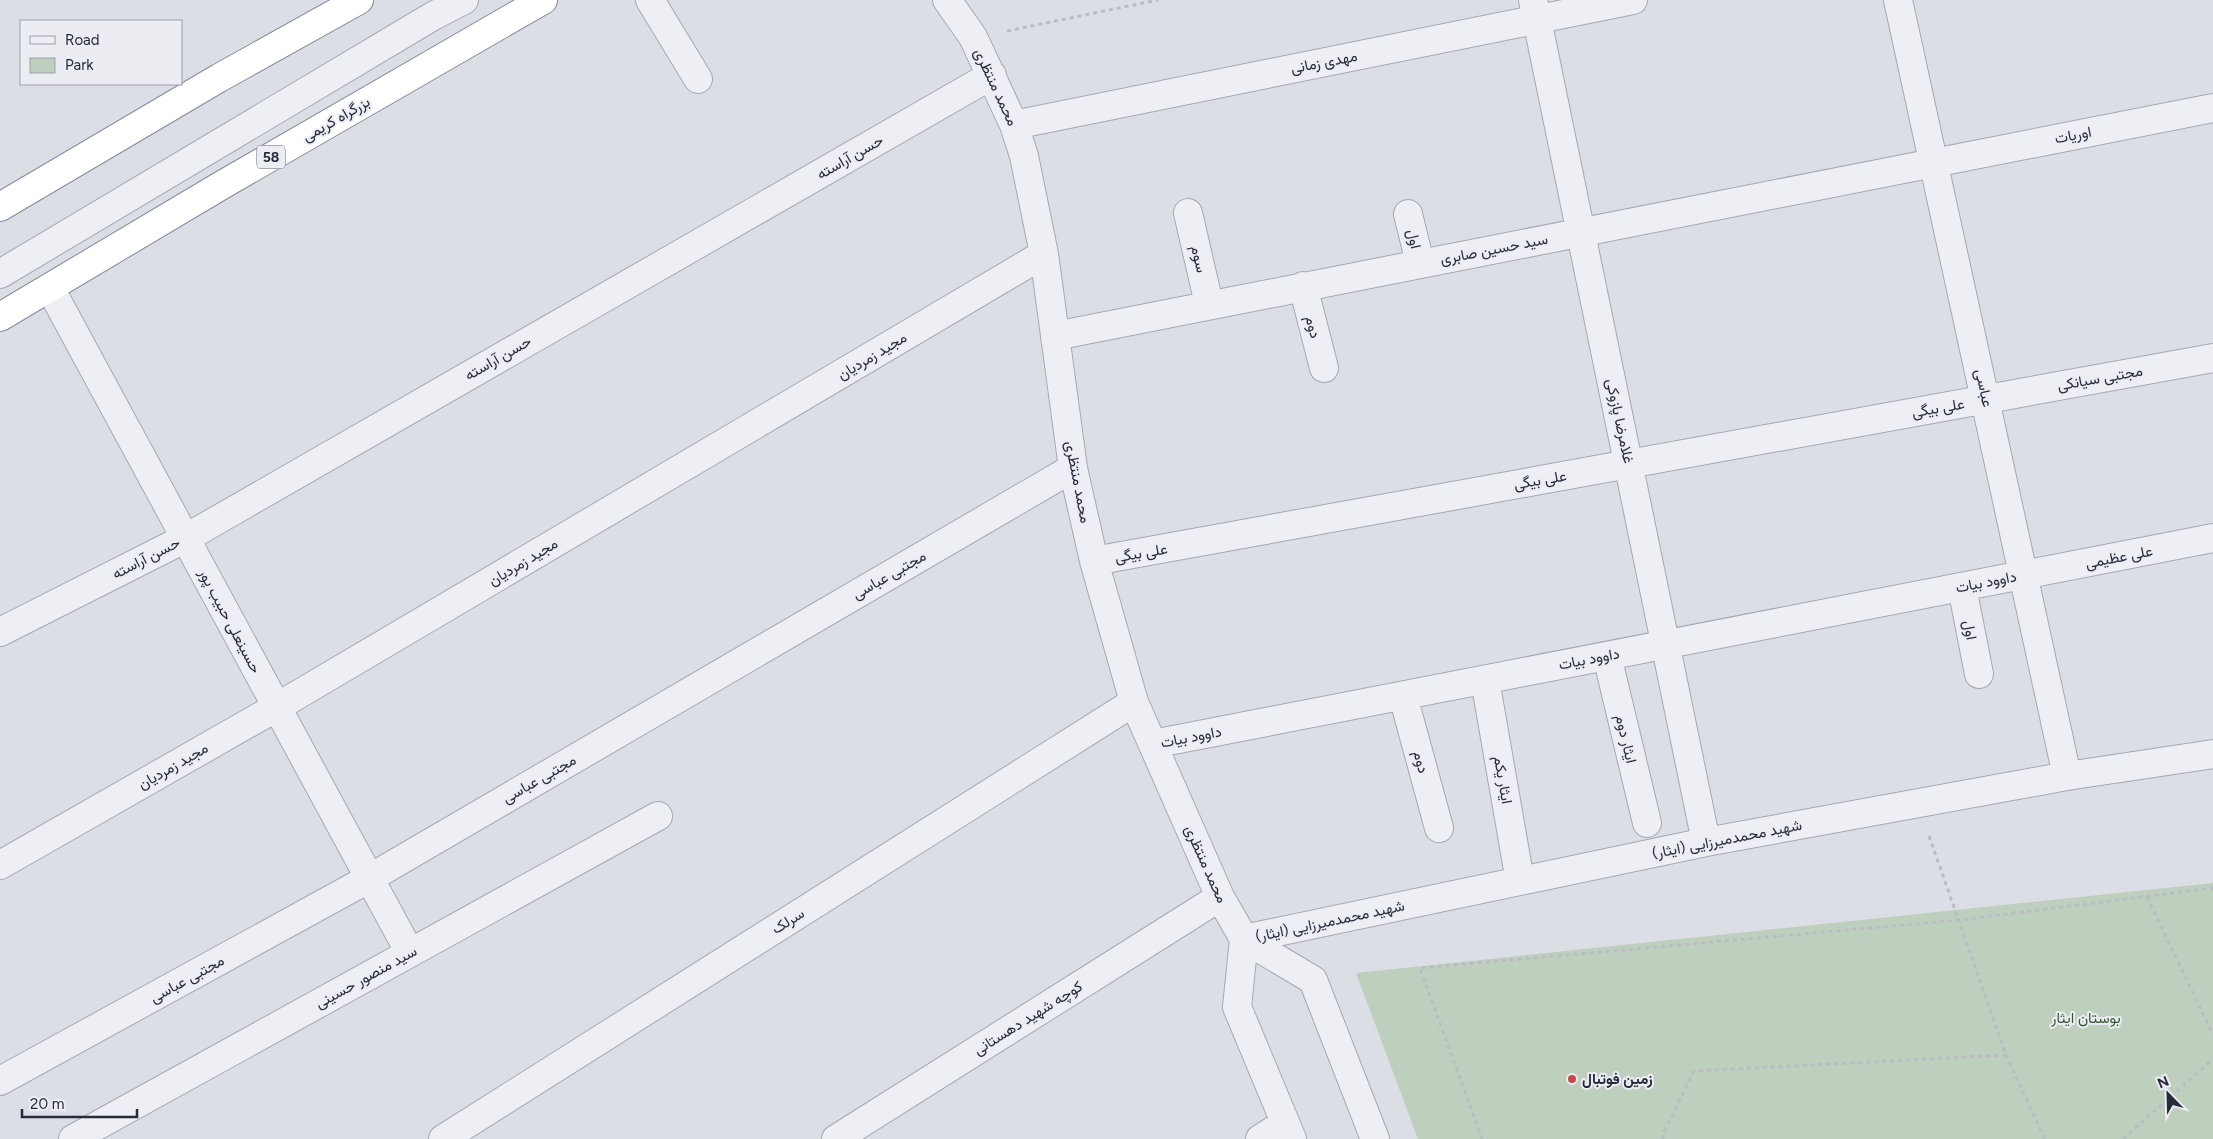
<svg xmlns="http://www.w3.org/2000/svg" width="2213" height="1139" viewBox="0 0 2213 1139" font-family="Figtree,Vazirmatn,sans-serif">
	<style>
		.green { fill: #becfbd }
		.lines { fill: none; stroke-linecap: round; stroke-linejoin: round }
		.minor-casing { stroke: #a5a8b2; stroke-width: 30 }
		.highway-casing { stroke: #84899b; stroke-width: 30 }
		.path { stroke: #babcc4; stroke-width: 3; stroke-dasharray: 4 4; stroke-linecap: butt }
		.minor { stroke: #eeeff4; stroke-width: 28 }
		.highway { stroke: #fff; stroke-width: 28 }
		.poi-dot { fill: #c74844; stroke: #ebedf3; stroke-width: 2 }
		.labels { text-anchor: middle; stroke-width: 4; stroke-linejoin: round; paint-order: stroke }
		.shield { fill: #ebedf3; stroke: #616472; stroke-width: 1 }
		.shield-label { font-size: 14px; font-weight: bold; fill: #262a3b }
		.street-label { font-size: 15px; fill: #262a3b; stroke: #ebedf3 }
		.park-label { font-size: 15px; fill: #345634; stroke: #ebedf3 }
		.poi-label { font-size: 15px; font-weight: bold; fill: #262a3b; stroke: #ebedf3; text-anchor: start }
	</style>
	<rect width="100%" height="100%" fill="#dcdee5"/>
	<path class="green" d="M 2213,883 L 2213,1139 L 1418,1139 L 1356,973 Z"/>
	<g class="lines">
		<defs>
			<path id="minor" d="M 650,0 L 698,79
				M 947,0 L 973,37 L 1014,125 L 1024,156 L 1044,254 L 1073,468 L 1094,561 L 1134,702 L 1220,897 L 1244,939 L 1313,980 L 1375,1139
				M 1533,0 L 1706,842
				M 1898,0 L 2067,776
				M 1014,125 L 1633,0
				M 1188,213 L 1209,304
				M 1408,214 L 1420,263
				M 0,274 L 433,16 L 464,0
				M 1303,286 L 1324,368
				M 50,288 L 410,953
				M 1055,336 L 2213,108
				M 1094,561 L 2213,358
				M 1962,587 L 1979,674
				M 0,632 L 186,538 L 992,75
				M 1607,656 L 1647,823
				M 1485,680 L 1520,881
				M 1403,696 L 1439,828
				M 1153,744 L 2213,538
				M 0,865 L 277,707 L 1044,254
				M 1244,939 L 1706,842 L 2067,776 L 2213,754
				M 1244,939 L 1237,1007 L 1292,1139
				M 0,1081 L 370,878 L 1073,468
				M 73,1139 L 658,816
				M 443,1139 L 1134,702
				M 836,1139 L 1220,897
				M 1260,1139 L 1285,1123"/>
			<path id="highway" d="M 0,207 L 219,78 L 359,0
				M 0,317 L 222,185 L 543,0"/>
		</defs>
		<use href="#minor" class="minor-casing"/>
		<use href="#highway" class="highway-casing"/>
		<path class="path" d="M 1007,31 L 1158,0
			M 1929,836 L 2006,1055 L 2045,1139
			M 2147,897 L 2213,1035
			M 1482,1139 L 1420,968 L 1960,920 L 2213,888
			M 1663,1139 L 1663,1134 L 1694,1071 L 2006,1055
			M 2123,1139 L 2213,1059"/>
		<use href="#minor" class="minor"/>
		<use href="#highway" class="highway"/>
	</g>
	<circle class="poi-dot" cx="1572" cy="1079" r="5"/>
	<g class="labels">
		<rect class="shield" x="257" y="145.5" width="28" height="23" rx="4"/>
		<g class="shield-label">
			<text x="271" y="162">58</text>
		</g>
		<g class="street-label">
			<text transform="translate(1324 62) rotate(-11)" y="5">مهدی زمانی</text>
			<text transform="translate(996 87) rotate(65)" y="5">محمد منتظری</text>
			<text transform="translate(336 119) rotate(-30)" y="5">بزرگراه کریمی</text>
			<text transform="translate(2073 135) rotate(-11)" y="5">اوریات</text>
			<text transform="translate(850 157) rotate(-30)" y="5">حسن آراسته</text>
			<text transform="translate(1414 239) rotate(77)" y="5">اول</text>
			<text transform="translate(1494 249) rotate(-11)" y="5">سید حسین صابری</text>
			<text transform="translate(1199 259) rotate(77)" y="5">سوم</text>
			<text transform="translate(1313 327) rotate(75)" y="5">دوم</text>
			<text transform="translate(872 356) rotate(-31)" y="5">مجید زمردیان</text>
			<text transform="translate(498 358) rotate(-30)" y="5">حسن آراسته</text>
			<text transform="translate(2100 378) rotate(-10)" y="5">مجتبی سیانکی</text>
			<text transform="translate(1984 388) rotate(78)" y="5">عباسی</text>
			<text transform="translate(1938 408) rotate(-10)" y="5">علی بیگی</text>
			<text transform="translate(1620 421) rotate(78)" y="5">غلامرضا پازوکی</text>
			<text transform="translate(1540 480) rotate(-10)" y="5">علی بیگی</text>
			<text transform="translate(1078 482) rotate(79)" y="5">محمد منتظری</text>
			<text transform="translate(1141 553) rotate(-10)" y="5">علی بیگی</text>
			<text transform="translate(2119 557) rotate(-11)" y="5">علی عظیمی</text>
			<text transform="translate(146 558) rotate(-27)" y="5">حسن آراسته</text>
			<text transform="translate(523 562) rotate(-31)" y="5">مجید زمردیان</text>
			<text transform="translate(889 575) rotate(-30)" y="5">مجتبی عباسی</text>
			<text transform="translate(1986 582) rotate(-11)" y="5">داوود بیات</text>
			<text transform="translate(230 621) rotate(62)" y="5">حسینعلی حبیب پور</text>
			<text transform="translate(1970 630) rotate(79)" y="5">اول</text>
			<text transform="translate(1589 659) rotate(-11)" y="5">داوود بیات</text>
			<text transform="translate(1191 737) rotate(-11)" y="5">داوود بیات</text>
			<text transform="translate(1626 739) rotate(77)" y="5">ایثار دوم</text>
			<text transform="translate(1421 762) rotate(75)" y="5">دوم</text>
			<text transform="translate(173 766) rotate(-30)" y="5">مجید زمردیان</text>
			<text transform="translate(539 779) rotate(-30)" y="5">مجتبی عباسی</text>
			<text transform="translate(1503 780) rotate(80)" y="5">ایثار یکم</text>
			<text transform="translate(1727 839) rotate(-11)" y="5">شهید محمدمیرزایی (ایثار)</text>
			<text transform="translate(1206 864) rotate(66)" y="5">محمد منتظری</text>
			<text transform="translate(788 921) rotate(-32)" y="5">سرلک</text>
			<text transform="translate(1330 921) rotate(-12)" y="5">شهید محمدمیرزایی (ایثار)</text>
			<text transform="translate(366 977) rotate(-29)" y="5">سید منصور حسینی</text>
			<text transform="translate(187 979) rotate(-29)" y="5">مجتبی عباسی</text>
			<text transform="translate(1028 1018) rotate(-32)" y="5">کوچه شهید دهستانی</text>
		</g>
		<g class="park-label">
			<text x="2086" y="1023">بوستان ایثار</text>
		</g>
		<g class="poi-label">
			<text x="1582" y="1084">زمین فوتبال</text>
		</g>
	</g>
	<rect x="20" y="20" width="162" height="65" fill="#ebedf3" stroke="#9c9fa9"/>
	<rect x="30" y="36" width="25" height="8" fill="#eeeff4" stroke="#9c9fa9"/>
	<text x="65" y="45" font-size="15" fill="#262a3b">Road</text>
	<rect x="30" y="58" width="25" height="15" fill="#becfbd" stroke="#9c9fa9"/>
	<text x="65" y="70" font-size="15" fill="#262a3b">Park</text>
	<g transform="translate(2168 1094) rotate(337)" stroke="#ebedf3" stroke-width="4" paint-order="stroke">
	<path d="M0-4L9 19L0 12L-9 19Z" fill="#262a3b"/>
	<text y="-8" font-size="14" font-weight="bold" text-anchor="middle" fill="#262a3b">N</text>
	</g>
	<path d="M22 1109v8h115v-8" fill="none" stroke="#262a3b" stroke-width="2.5"/>
	<text x="30" y="1109" font-size="15" fill="#262a3b" stroke="#ebedf3" stroke-width="4" paint-order="stroke">20 m</text>
</svg>
